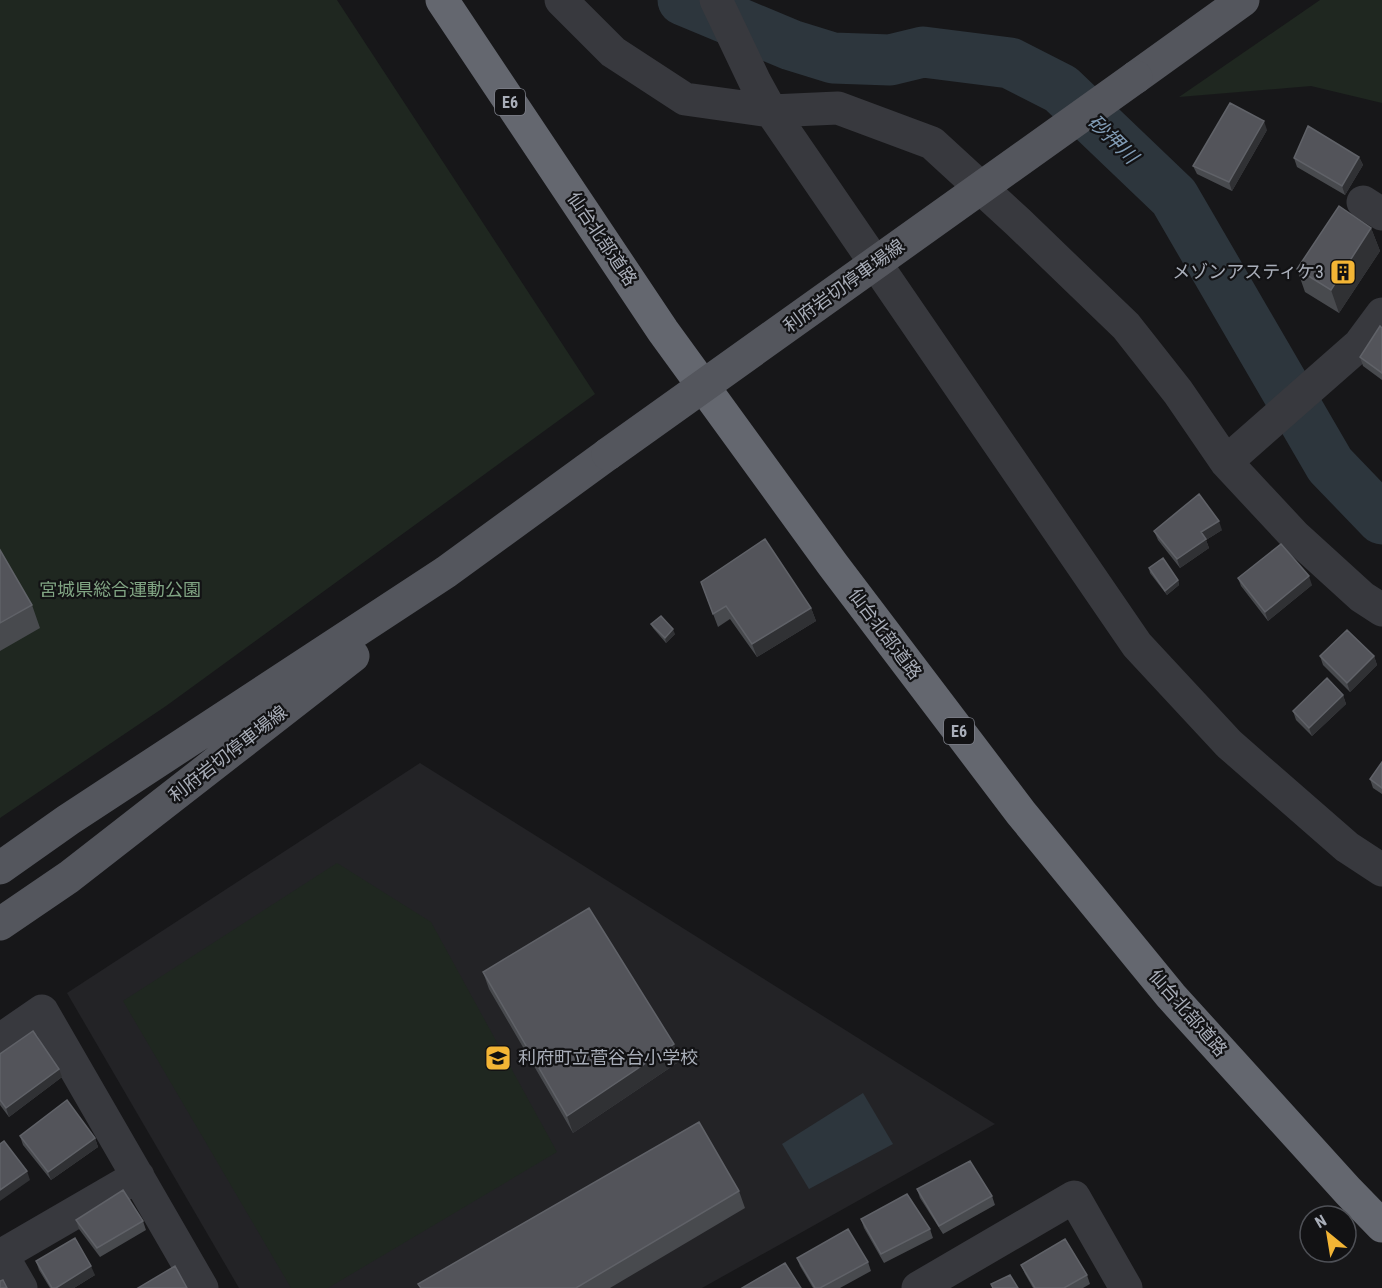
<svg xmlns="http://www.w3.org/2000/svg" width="1382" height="1288" viewBox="0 0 1382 1288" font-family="'Roboto Condensed','Noto Sans JP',sans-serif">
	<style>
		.built { fill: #232326 }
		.green { fill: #1f2720 }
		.water { fill: #2d363d }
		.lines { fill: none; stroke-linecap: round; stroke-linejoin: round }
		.river { stroke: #2d363d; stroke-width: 51 }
		.minor { stroke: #38393e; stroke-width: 33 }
		.major { stroke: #54565d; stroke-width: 33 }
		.highway { stroke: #64676f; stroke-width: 33 }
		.major-bridge { stroke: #54565d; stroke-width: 33 }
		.wall { fill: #484a4e }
		.shaded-wall { fill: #303134 }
		.building { fill: #53545a; stroke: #606268; stroke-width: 1.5 }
		.labels { text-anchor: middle; stroke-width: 4.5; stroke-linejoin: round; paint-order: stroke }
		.shield { fill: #121214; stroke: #7c7f88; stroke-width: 1.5 }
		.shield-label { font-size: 16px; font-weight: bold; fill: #a9aeb9 }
		.street-label { font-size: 18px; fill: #a9aeb9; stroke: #121214 }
		.poi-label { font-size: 18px; fill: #a9aeb9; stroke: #121214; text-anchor: end }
		.park-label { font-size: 18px; fill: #80a483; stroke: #121214 }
		.water-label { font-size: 20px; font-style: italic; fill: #809bb4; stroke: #121214 }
	</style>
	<rect width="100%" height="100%" fill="#171719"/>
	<path class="built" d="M 420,763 L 995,1124 L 702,1288 L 239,1288 L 67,993 Z"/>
	<path class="green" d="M 0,0 L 337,0 L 595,394 L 166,706 L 0,818 Z
		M 1320,0 L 1382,0 L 1382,103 L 1311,86 L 1179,97 Z
		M 337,863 L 431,922 L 557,1152 L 328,1288 L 291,1288 L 123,1001 Z"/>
	<path class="water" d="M 863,1093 L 893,1144 L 809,1189 L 782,1144 Z"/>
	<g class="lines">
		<path class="river" d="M 683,0 L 791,45 L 833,58 L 890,60 L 923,52 L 1010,63 L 1061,89 L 1174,197 L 1330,465 L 1382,519"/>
		<path class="minor" d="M 561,0 L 613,52 L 685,99 L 771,111 L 838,108 L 932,143 L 1018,222 L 1126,326 L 1178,392 L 1226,462 L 1295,536 L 1362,597 L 1382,610
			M 716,0 L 755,82 L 771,111 L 1137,645 L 1229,744 L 1347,847 L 1382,870
			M 1363,202 L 1382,214
			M 1226,462 L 1359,345 L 1382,314
			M 0,1040 L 42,1011 L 202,1288
			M 2,1255 L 21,1288
			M 0,1256 L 138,1176
			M 918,1288 L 1074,1197 L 1126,1288"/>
		<path class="major" d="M 1136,77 L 1243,0
			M 0,868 L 68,820 L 446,572 L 608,454
			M 0,924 L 69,877 L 353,656"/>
		<path class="highway" d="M 442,0 L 663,331 L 833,565 L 1021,813 L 1171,996 L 1348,1191 L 1382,1226"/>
		<path class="major-bridge" d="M 608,454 L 1136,77"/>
	</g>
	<path class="wall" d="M 1267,130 L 1232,191 L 1197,174 L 1193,166 Z
		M 1359,157 L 1363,165 L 1345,195 L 1297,167 L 1294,158 Z
		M 1371,228 L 1380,251 L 1339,313 L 1305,292 L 1297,269 Z
		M 1382,328 L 1382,380 L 1363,366 L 1360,357 Z
		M 1222,530 L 1206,540 L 1209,548 L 1180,568 L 1158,540 L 1154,531 Z
		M 0,550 L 32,605 L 40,628 L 0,651 Z
		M 1149,568 L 1178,580 L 1179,585 L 1167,595 L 1150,573 Z
		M 1238,578 L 1312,585 L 1268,621 L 1241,586 Z
		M 701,582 L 811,608 L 816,621 L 757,657 L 730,619 L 718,627 Z
		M 651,624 L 675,634 L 666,643 L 653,628 Z
		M 1320,656 L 1374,656 L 1377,665 L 1350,692 L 1323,665 Z
		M 1343,695 L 1346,704 L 1312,736 L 1296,720 L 1293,711 Z
		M 1382,762 L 1382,794 L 1373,788 L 1370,779 Z
		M 483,972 L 680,1061 L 573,1133 L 489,989 Z
		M 0,1054 L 62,1077 L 9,1117 L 0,1105 Z
		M 20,1136 L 95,1138 L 98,1147 L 51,1180 L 23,1145 Z
		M 917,1189 L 992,1196 L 995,1205 L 943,1234 L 920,1198 Z
		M 739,1191 L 745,1208 L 610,1288 L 420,1288 L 418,1284 Z
		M 861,1219 L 930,1229 L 933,1238 L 884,1263 L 864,1228 Z
		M 76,1220 L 143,1221 L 146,1230 L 100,1257 L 79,1229 Z
		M 797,1258 L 868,1262 L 871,1271 L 840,1288 L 813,1288 L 800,1266 Z
		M 36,1261 L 95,1275 L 74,1288 L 50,1288 L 39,1270 Z
		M 1021,1265 L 1087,1275 L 1090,1284 L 1083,1288 L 1033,1288 L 1025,1274 Z"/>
	<path class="shaded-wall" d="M 1264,121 L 1267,130 L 1232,191 L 1229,182 Z
		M 1359,157 L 1363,165 L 1345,195 L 1342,186 Z
		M 1371,228 L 1380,251 L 1339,313 L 1331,290 Z
		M 1219,521 L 1222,530 L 1206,540 L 1209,548 L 1180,568 L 1177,559 L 1201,532 Z
		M 1309,576 L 1312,585 L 1268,621 L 1265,612 Z
		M 1178,580 L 1179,585 L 1167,595 L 1165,591 Z
		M 811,608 L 816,621 L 757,657 L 752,644 Z
		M 673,629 L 675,634 L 666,643 L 665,638 Z
		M 1374,656 L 1377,665 L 1350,692 L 1347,683 Z
		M 1343,695 L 1346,704 L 1312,736 L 1309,728 Z
		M 674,1044 L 680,1061 L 573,1133 L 567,1116 Z
		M 59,1069 L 62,1077 L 9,1117 L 6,1108 Z
		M 95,1138 L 98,1147 L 51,1180 L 48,1172 Z
		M 27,1171 L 30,1180 L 0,1201 L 0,1190 Z
		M 91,1266 L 95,1275 L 74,1288 L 56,1288 Z"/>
	<path class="building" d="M 1230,103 L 1264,121 L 1229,182 L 1193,166 Z
		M 1308,126 L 1359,157 L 1342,186 L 1294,158 Z
		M 1339,206 L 1371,228 L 1331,290 L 1297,269 Z
		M 1380,326 L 1382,328 L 1382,373 L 1360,357 Z
		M 1199,494 L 1219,521 L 1201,532 L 1206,539 L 1177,559 L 1154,531 Z
		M 765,539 L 811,608 L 752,644 L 726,606 L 713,614 L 701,582 Z
		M 1281,544 L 1309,576 L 1265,612 L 1238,578 Z
		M 0,550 L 32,605 L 0,623 Z
		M 1163,558 L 1178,580 L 1165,591 L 1149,568 Z
		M 661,616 L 673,629 L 665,638 L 651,624 Z
		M 1347,630 L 1374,656 L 1347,683 L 1320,656 Z
		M 1327,678 L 1343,695 L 1309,728 L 1293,711 Z
		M 1382,762 L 1382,788 L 1370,779 Z
		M 589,908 L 674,1044 L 567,1116 L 483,972 Z
		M 33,1031 L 59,1069 L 6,1108 L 0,1100 L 0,1054 Z
		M 67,1100 L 95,1138 L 48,1172 L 20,1136 Z
		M 699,1122 L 739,1191 L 576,1288 L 421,1288 L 418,1284 Z
		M 4,1141 L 27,1171 L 0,1190 L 0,1144 Z
		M 970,1161 L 992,1196 L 939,1226 L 917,1189 Z
		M 123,1190 L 143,1221 L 97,1248 L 76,1220 Z
		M 907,1194 L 930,1229 L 881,1254 L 861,1219 Z
		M 848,1229 L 868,1262 L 820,1288 L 815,1288 L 797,1258 Z
		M 75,1238 L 91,1266 L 56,1288 L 52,1288 L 36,1261 Z
		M 1065,1239 L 1087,1275 L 1064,1288 L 1035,1288 L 1021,1265 Z
		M 785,1263 L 801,1288 L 742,1288 Z
		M 175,1266 L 187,1288 L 138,1288 Z
		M 1010,1275 L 1018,1288 L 993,1288 L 991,1284 Z
		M 3,1280 L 7,1288 L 0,1288 L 0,1281 Z"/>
	<defs>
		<symbol id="building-square" viewBox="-11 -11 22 22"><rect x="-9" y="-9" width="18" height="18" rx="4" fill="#f3b535" stroke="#121214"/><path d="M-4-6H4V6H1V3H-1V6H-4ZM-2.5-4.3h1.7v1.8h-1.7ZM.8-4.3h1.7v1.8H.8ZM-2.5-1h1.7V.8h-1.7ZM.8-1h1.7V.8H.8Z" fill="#111"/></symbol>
		<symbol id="school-square" viewBox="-11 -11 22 22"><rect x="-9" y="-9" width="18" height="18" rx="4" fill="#f3b535" stroke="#121214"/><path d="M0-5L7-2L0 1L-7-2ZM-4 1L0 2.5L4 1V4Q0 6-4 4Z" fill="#111"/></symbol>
	</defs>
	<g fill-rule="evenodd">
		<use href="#building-square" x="1328" y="257" width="30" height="30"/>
		<use href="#school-square" x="483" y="1043" width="30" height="30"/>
	</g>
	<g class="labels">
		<g class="shield">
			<rect x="495" y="89" width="30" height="26" rx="4.5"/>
			<rect x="944" y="718" width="30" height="26" rx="4.5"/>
		</g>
		<g class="shield-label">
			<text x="510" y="108">E6</text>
			<text x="959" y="737">E6</text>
		</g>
		<g class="street-label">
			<text transform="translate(602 239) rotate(56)" y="6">仙台北部道路</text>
			<text transform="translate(844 286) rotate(-36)" y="6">利府岩切停車場線</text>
			<text transform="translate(885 634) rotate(53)" y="6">仙台北部道路</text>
			<text transform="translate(228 754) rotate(-38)" y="6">利府岩切停車場線</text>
			<text transform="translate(1188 1013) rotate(49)" y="6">仙台北部道路</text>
		</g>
		<g class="poi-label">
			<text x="1324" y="278">メゾンアスティケ3</text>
			<text x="518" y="1064" text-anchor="start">利府町立菅谷台小学校</text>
		</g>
		<g class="park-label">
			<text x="120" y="596">宮城県総合運動公園</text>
		</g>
		<g class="water-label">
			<text transform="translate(1113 139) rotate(44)" y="7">砂押川</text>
		</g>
	</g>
	<g transform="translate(1328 1234) rotate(330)"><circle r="28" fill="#121214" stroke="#4e5056" stroke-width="1.5"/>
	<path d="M0-4.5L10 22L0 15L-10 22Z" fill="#f3b535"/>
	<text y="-9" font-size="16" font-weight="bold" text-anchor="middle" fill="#a9aeb9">N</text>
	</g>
</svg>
